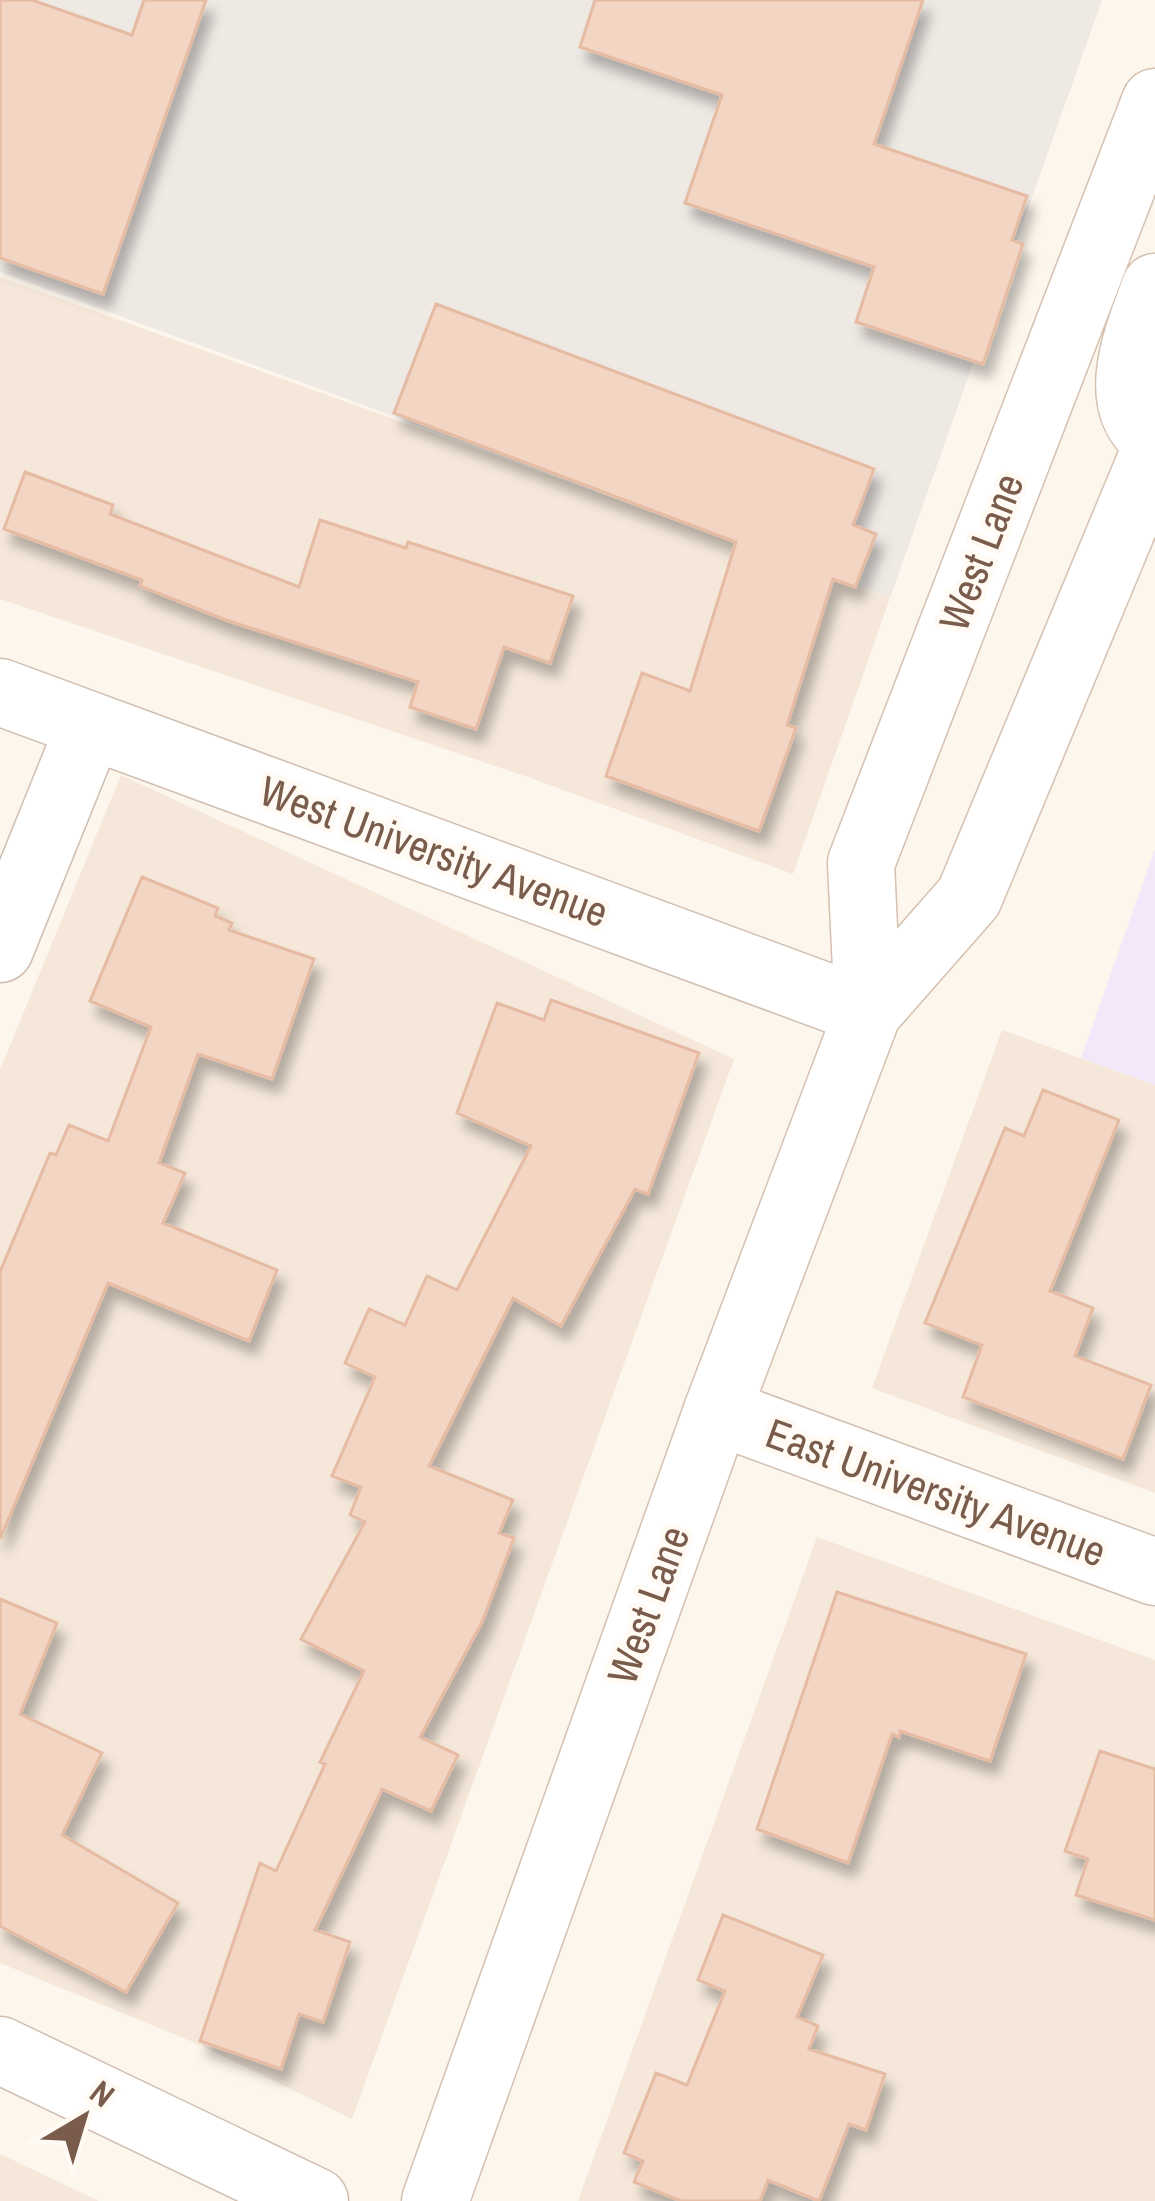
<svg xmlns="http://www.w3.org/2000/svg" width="1155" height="2201" viewBox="0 0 1155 2201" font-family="'Archivo Narrow',sans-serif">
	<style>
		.residential { fill: #f5e8da }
		.industrial { fill: #efe9e4 }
		.education { fill: #f3e8fa }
		.building { fill: #f3d5c3; stroke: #e6bba3; stroke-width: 3; filter: url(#shadow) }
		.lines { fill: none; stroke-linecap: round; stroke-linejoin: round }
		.minor-casing { stroke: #d1beb0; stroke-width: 69 }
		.secondary-casing { stroke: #d6c0b0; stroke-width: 69 }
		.minor { stroke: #fff; stroke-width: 66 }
		.secondary { stroke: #fff; stroke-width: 66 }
		.labels { text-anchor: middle; stroke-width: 10; stroke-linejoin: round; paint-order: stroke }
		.street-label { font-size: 42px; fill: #7a5c4d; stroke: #fffaf3 }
	</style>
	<defs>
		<filter id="shadow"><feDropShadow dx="7" dy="13" stdDeviation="6" flood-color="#0004"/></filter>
	</defs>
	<rect width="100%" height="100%" fill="#fdf6ec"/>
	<path class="residential" d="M 0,277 L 890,598 L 793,874 L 528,777 L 0,599 Z
		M 121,775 L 734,1059 L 352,2119 L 198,2044 L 0,1963 L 0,1070 Z
		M 1002,1030 L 1155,1085 L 1155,1493 L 872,1388 Z
		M 817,1537 L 1155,1660 L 1155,2201 L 578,2201 Z
		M 0,2154 L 99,2201 L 0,2201 Z"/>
	<path class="industrial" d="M 0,0 L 1102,0 L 890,598 L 0,272 Z"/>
	<path class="education" d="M 1155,849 L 1155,1085 L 1081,1058 Z"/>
	<path class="building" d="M 0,0 L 32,0 L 132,35 L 144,0 L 206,0 L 103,294 L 0,258 Z
		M 595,0 L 923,0 L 874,144 L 1027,196 L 1012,240 L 1023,244 L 983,364 L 856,322 L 874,267 L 685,203 L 722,95 L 580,47 Z
		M 436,304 L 874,469 L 853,525 L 876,534 L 855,587 L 833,579 L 787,725 L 796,728 L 759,831 L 606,776 L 642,673 L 690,691 L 736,542 L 394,413 Z
		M 25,472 L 113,505 L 110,514 L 299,587 L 320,520 L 406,548 L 408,542 L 573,596 L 550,663 L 504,647 L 476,729 L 410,707 L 418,682 L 226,620 L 140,586 L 142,580 L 4,529 Z
		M 142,877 L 218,908 L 215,916 L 232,923 L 229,930 L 314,959 L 272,1079 L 198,1054 L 159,1163 L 185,1173 L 163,1223 L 277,1270 L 249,1341 L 108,1283 L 0,1539 L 0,1272 L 50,1153 L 56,1155 L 69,1125 L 108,1141 L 151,1027 L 90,1001 Z
		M 551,1000 L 699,1053 L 648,1194 L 635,1189 L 561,1326 L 513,1298 L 429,1466 L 513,1500 L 499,1533 L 514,1538 L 482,1622 L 420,1737 L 458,1755 L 431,1811 L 382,1789 L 315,1930 L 350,1942 L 323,2022 L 299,2014 L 281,2069 L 200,2041 L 260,1863 L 276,1871 L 325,1764 L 320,1762 L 364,1671 L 301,1639 L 365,1522 L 350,1515 L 361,1487 L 332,1476 L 375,1377 L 345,1363 L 369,1309 L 405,1325 L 427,1276 L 457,1290 L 531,1146 L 457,1113 L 497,1003 L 544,1020 Z
		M 1043,1090 L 1119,1120 L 1050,1291 L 1093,1308 L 1075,1356 L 1151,1385 L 1123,1459 L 963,1397 L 982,1345 L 925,1323 L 1005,1128 L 1024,1136 Z
		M 837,1592 L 1026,1654 L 990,1761 L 900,1731 L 899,1737 L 892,1734 L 848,1863 L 757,1829 Z
		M 0,1599 L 57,1623 L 20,1714 L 102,1753 L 62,1835 L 178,1903 L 126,1992 L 0,1926 Z
		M 1100,1751 L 1155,1769 L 1155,1920 L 1076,1895 L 1088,1859 L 1065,1851 Z
		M 723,1915 L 823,1955 L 797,2017 L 818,2026 L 809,2049 L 885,2074 L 866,2130 L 849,2124 L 819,2201 L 768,2180 L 760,2201 L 681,2201 L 634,2182 L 643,2161 L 624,2153 L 656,2073 L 687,2085 L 725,1991 L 698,1980 Z"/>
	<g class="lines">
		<defs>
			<path id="minor" d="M 0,692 L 868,1012
				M 0,949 L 90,726
				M 717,1411 L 1155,1572
				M 0,2050 L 315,2201"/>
			<path id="secondary" d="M 1155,287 C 1139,332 1106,404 1155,439
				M 868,1012 L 861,863 L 1155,102
				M 435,2201 L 717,1411 L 868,1012 L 969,897 L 1155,450"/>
		</defs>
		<use href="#minor" class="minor-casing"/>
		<use href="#secondary" class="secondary-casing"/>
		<use href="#minor" class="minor"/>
		<use href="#secondary" class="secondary"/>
	</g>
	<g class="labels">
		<g class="street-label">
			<text transform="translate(981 552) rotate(-69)" y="15">West Lane</text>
			<text transform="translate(434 851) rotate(20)" y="15">West University Avenue</text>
			<text transform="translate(936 1492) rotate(20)" y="15">East University Avenue</text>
			<text transform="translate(648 1605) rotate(-70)" y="15">West Lane</text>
		</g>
	</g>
	<g transform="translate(84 2117) rotate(38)" stroke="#fffaf3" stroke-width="9" paint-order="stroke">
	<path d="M0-9L21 45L0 30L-21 45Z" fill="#7a5c4d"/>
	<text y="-18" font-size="33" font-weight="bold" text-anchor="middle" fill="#7a5c4d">N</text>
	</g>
</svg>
